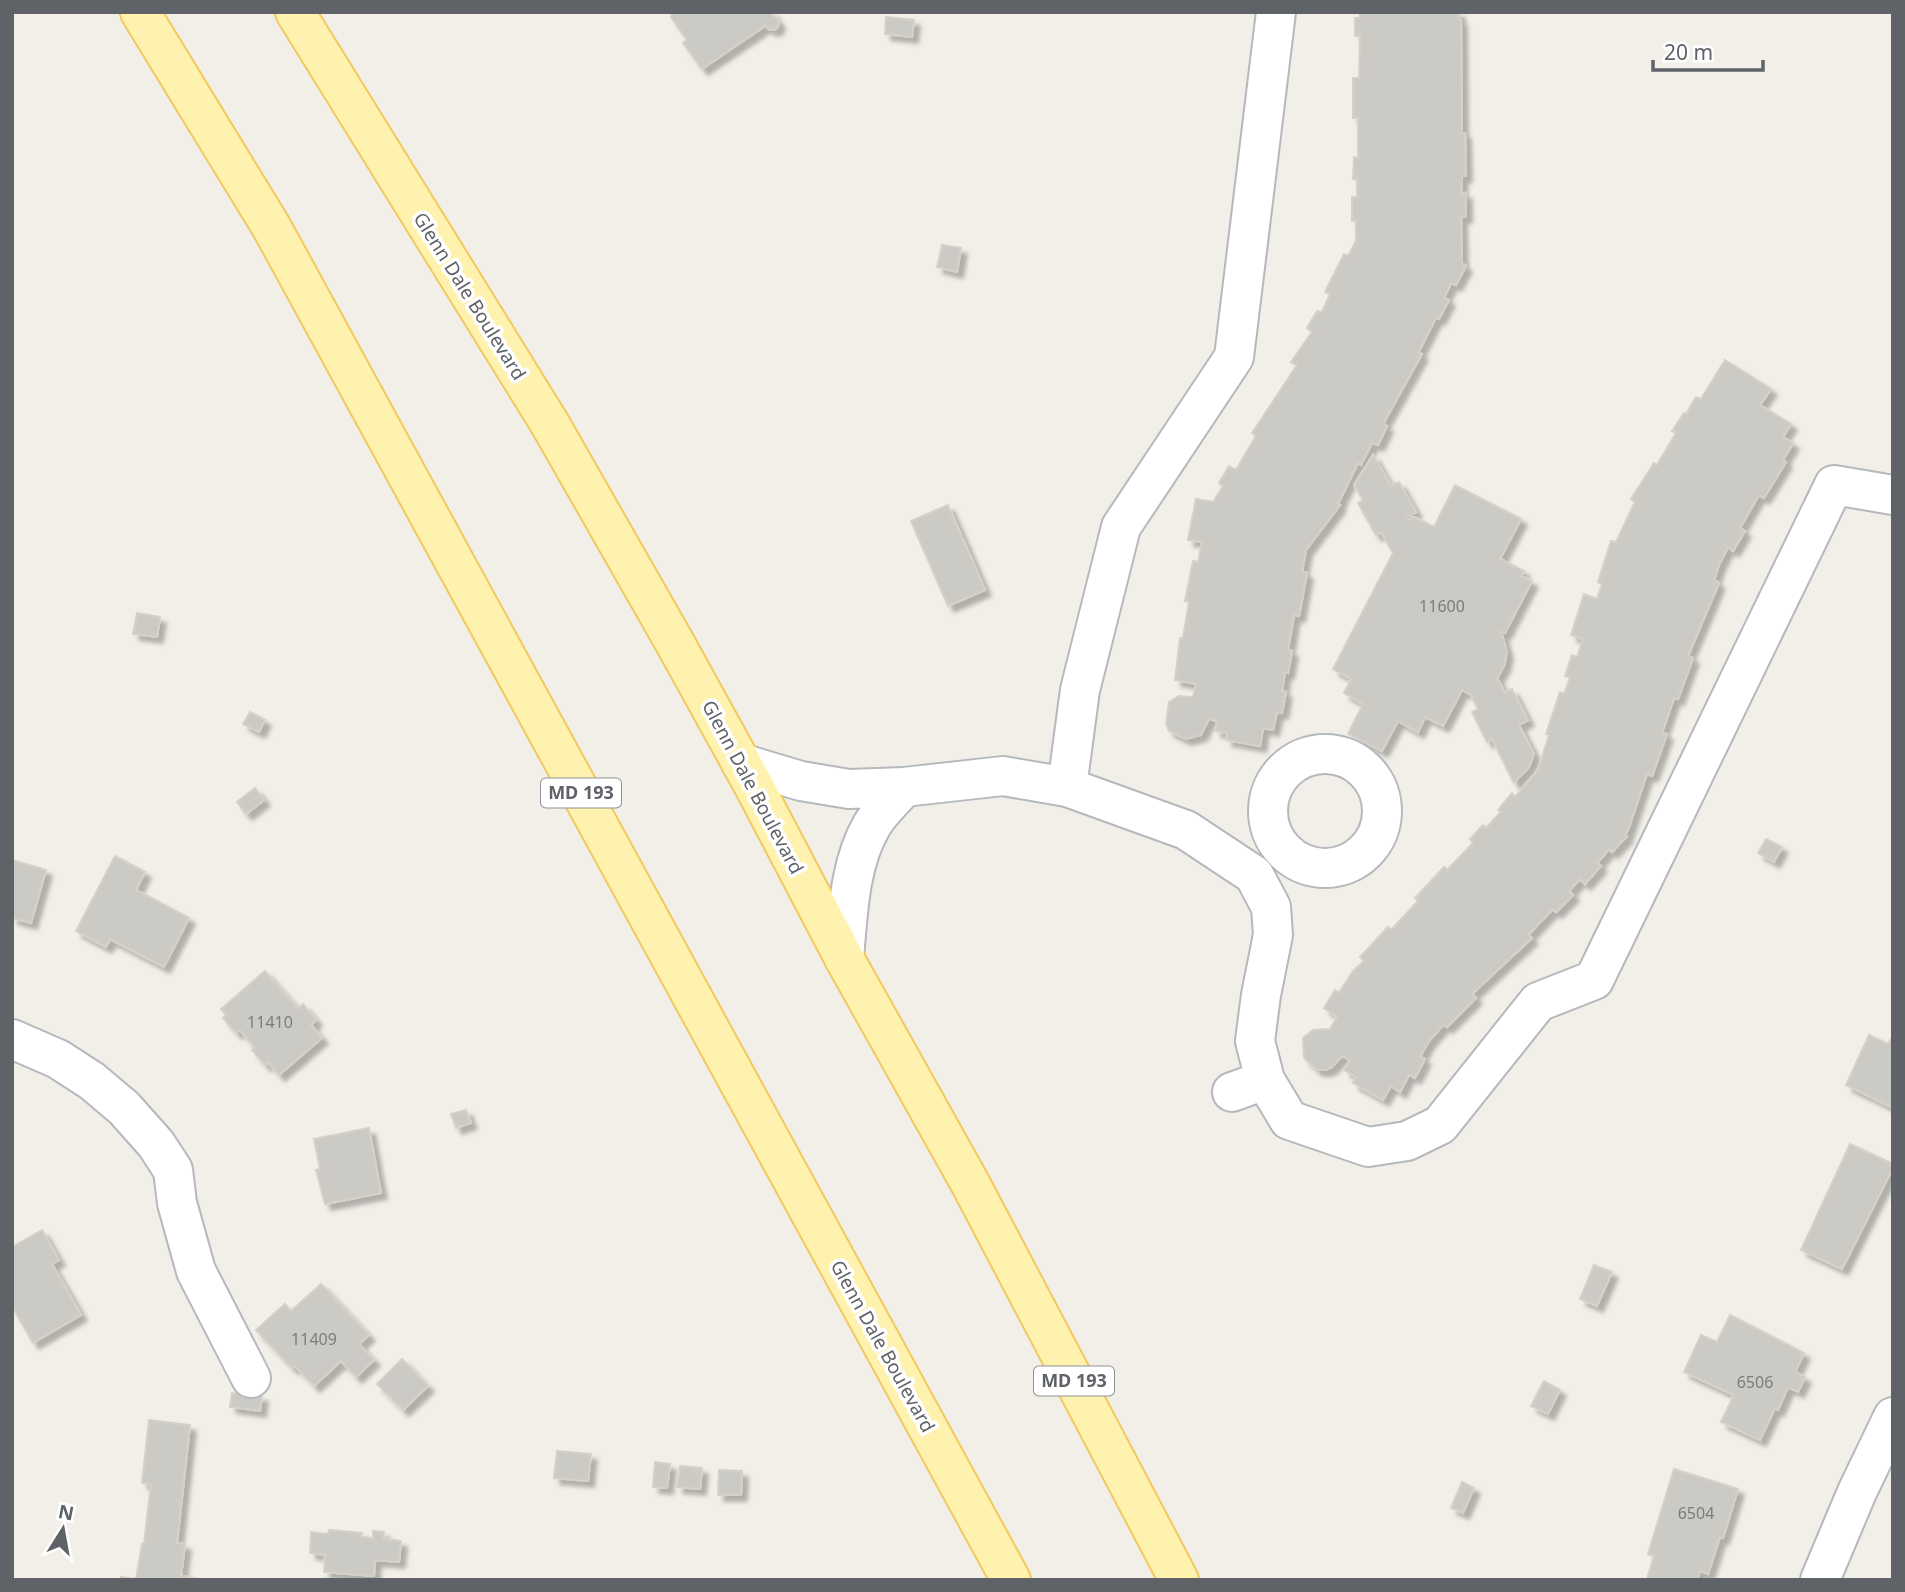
<svg xmlns="http://www.w3.org/2000/svg" width="1905" height="1592" viewBox="0 0 1905 1592" font-family="'Noto Sans',sans-serif">
	<style>
		.building { fill: #cccac5; stroke: #d6d1c6; stroke-width: 2; filter: url(#shadow) }
		.lines { fill: none; stroke-linecap: round; stroke-linejoin: round }
		.minor-casing { stroke: #b5b8bc; stroke-width: 42 }
		.major-casing { stroke: #f2c960; stroke-width: 42 }
		.minor { stroke: #fff; stroke-width: 38 }
		.major { stroke: #fff2af; stroke-width: 38 }
		.labels { text-anchor: middle; stroke-width: 7; stroke-linejoin: round; paint-order: stroke }
		.number-label { font-size: 16px; fill: #7a7d7f }
		.shield { fill: #fff; stroke: #8f9295; stroke-width: 2 }
		.shield-label { font-size: 18px; font-weight: bold; fill: #5f6368 }
		.street-label { font-size: 19px; fill: #5f6368; stroke: #fff }
	</style>
	<defs>
		<filter id="shadow"><feDropShadow dx="6" dy="6" stdDeviation="2" flood-color="#0004"/></filter>
	</defs>
	<rect width="100%" height="100%" fill="#f1efe8"/>
	<path class="building" d="M 672,12 L 773,12 L 771,14 L 778,20 L 779,25 L 776,29 L 770,30 L 765,26 L 702,69 L 683,43 L 687,40 L 671,17 Z
		M 1360,12 L 1459,12 L 1459,20 L 1461,20 L 1462,133 L 1465,133 L 1466,176 L 1462,176 L 1461,194 L 1466,193 L 1466,217 L 1461,217 L 1462,263 L 1466,266 L 1456,285 L 1451,283 L 1444,298 L 1449,300 L 1439,319 L 1436,318 L 1418,353 L 1422,354 L 1383,424 L 1387,426 L 1378,445 L 1372,443 L 1361,465 L 1358,463 L 1338,504 L 1340,505 L 1306,550 L 1302,572 L 1307,573 L 1299,616 L 1294,615 L 1288,650 L 1292,651 L 1288,673 L 1285,672 L 1282,691 L 1286,692 L 1282,713 L 1277,712 L 1273,730 L 1263,728 L 1260,746 L 1226,740 L 1227,733 L 1215,731 L 1217,721 L 1209,719 L 1201,735 L 1186,739 L 1169,731 L 1166,724 L 1169,702 L 1179,696 L 1193,697 L 1196,684 L 1175,680 L 1180,638 L 1183,638 L 1189,602 L 1185,601 L 1193,561 L 1198,562 L 1202,542 L 1188,540 L 1196,499 L 1213,502 L 1223,486 L 1219,483 L 1229,466 L 1236,470 L 1256,436 L 1252,433 L 1297,365 L 1291,362 L 1312,332 L 1307,328 L 1317,311 L 1322,312 L 1330,294 L 1325,292 L 1344,254 L 1348,256 L 1356,241 L 1356,221 L 1352,221 L 1352,197 L 1357,197 L 1357,179 L 1353,179 L 1354,157 L 1358,158 L 1358,118 L 1353,118 L 1353,78 L 1359,78 L 1360,36 L 1355,36 L 1355,18 L 1360,18 Z
		M 886,17 L 914,20 L 912,37 L 885,34 Z
		M 942,245 L 961,248 L 957,272 L 937,267 Z
		M 1725,360 L 1771,389 L 1760,405 L 1791,424 L 1783,437 L 1793,443 L 1783,460 L 1786,462 L 1764,498 L 1759,495 L 1740,528 L 1745,531 L 1733,551 L 1728,547 L 1719,565 L 1714,580 L 1719,583 L 1688,656 L 1693,658 L 1678,699 L 1674,698 L 1662,733 L 1667,734 L 1652,776 L 1647,774 L 1628,830 L 1625,835 L 1627,836 L 1612,852 L 1609,849 L 1597,863 L 1601,866 L 1585,884 L 1580,879 L 1569,891 L 1573,895 L 1556,912 L 1553,909 L 1528,935 L 1532,938 L 1472,994 L 1476,998 L 1447,1027 L 1444,1024 L 1429,1041 L 1420,1057 L 1425,1059 L 1415,1078 L 1409,1075 L 1400,1092 L 1391,1086 L 1383,1100 L 1353,1083 L 1356,1077 L 1344,1070 L 1350,1060 L 1342,1056 L 1332,1067 L 1326,1070 L 1317,1070 L 1304,1058 L 1303,1038 L 1313,1030 L 1330,1029 L 1337,1017 L 1324,1008 L 1335,990 L 1339,993 L 1353,971 L 1364,961 L 1360,957 L 1388,927 L 1391,930 L 1418,901 L 1415,898 L 1444,867 L 1447,870 L 1473,843 L 1470,839 L 1483,825 L 1486,828 L 1501,812 L 1498,810 L 1512,793 L 1515,797 L 1538,770 L 1549,735 L 1546,734 L 1560,692 L 1564,694 L 1570,677 L 1565,676 L 1572,655 L 1577,657 L 1583,639 L 1571,635 L 1584,594 L 1597,599 L 1602,584 L 1598,582 L 1611,541 L 1616,542 L 1635,502 L 1631,499 L 1654,463 L 1657,465 L 1676,433 L 1672,431 L 1684,413 L 1686,414 L 1696,397 L 1701,399 Z
		M 1373,455 L 1391,486 L 1399,482 L 1416,512 L 1407,517 L 1410,521 L 1412,516 L 1434,527 L 1455,485 L 1521,519 L 1500,559 L 1524,571 L 1521,576 L 1532,581 L 1505,633 L 1501,631 L 1507,653 L 1504,666 L 1497,678 L 1505,693 L 1512,689 L 1528,720 L 1519,725 L 1534,754 L 1529,767 L 1514,783 L 1492,739 L 1487,742 L 1472,712 L 1478,709 L 1471,695 L 1462,690 L 1443,726 L 1425,717 L 1418,732 L 1398,721 L 1382,751 L 1348,734 L 1363,704 L 1344,693 L 1351,679 L 1333,669 L 1393,553 L 1381,532 L 1376,535 L 1358,503 L 1363,500 L 1354,485 Z
		M 948,505 L 985,590 L 948,606 L 911,521 Z
		M 137,613 L 160,617 L 157,637 L 133,634 Z
		M 250,712 L 265,720 L 259,732 L 243,724 Z
		M 255,788 L 264,800 L 246,814 L 237,802 Z
		M 1766,839 L 1782,847 L 1774,862 L 1758,853 Z
		M 115,856 L 145,872 L 136,890 L 189,918 L 164,967 L 110,939 L 106,947 L 76,931 Z
		M 12,860 L 46,870 L 31,923 L 12,918 Z
		M 265,971 L 298,1009 L 303,1004 L 316,1020 L 311,1025 L 322,1038 L 279,1075 L 268,1062 L 265,1065 L 252,1050 L 255,1048 L 240,1030 L 236,1033 L 223,1018 L 226,1015 L 221,1009 Z
		M 1869,1035 L 1888,1044 L 1893,1036 L 1893,1108 L 1846,1085 Z
		M 466,1110 L 471,1123 L 456,1128 L 451,1114 Z
		M 369,1128 L 381,1193 L 325,1204 L 316,1170 L 320,1169 L 314,1139 Z
		M 1850,1144 L 1893,1164 L 1893,1168 L 1842,1269 L 1801,1250 Z
		M 42,1230 L 59,1260 L 52,1264 L 81,1315 L 33,1343 L 12,1306 L 12,1247 Z
		M 1594,1265 L 1612,1272 L 1597,1306 L 1580,1299 Z
		M 321,1284 L 369,1335 L 359,1344 L 374,1360 L 356,1377 L 341,1361 L 314,1386 L 295,1366 L 292,1368 L 256,1330 L 285,1304 L 291,1311 Z
		M 1730,1315 L 1804,1353 L 1795,1372 L 1805,1377 L 1798,1392 L 1788,1387 L 1778,1410 L 1775,1408 L 1760,1440 L 1721,1422 L 1734,1395 L 1684,1372 L 1701,1335 L 1717,1342 Z
		M 402,1359 L 428,1386 L 403,1410 L 377,1384 Z
		M 1544,1381 L 1560,1390 L 1548,1414 L 1531,1406 Z
		M 232,1393 L 262,1396 L 260,1411 L 230,1407 Z
		M 149,1420 L 190,1425 L 177,1543 L 185,1544 L 181,1576 L 205,1580 L 121,1580 L 121,1577 L 136,1579 L 142,1544 L 144,1544 L 151,1484 L 142,1483 Z
		M 557,1451 L 591,1454 L 588,1481 L 554,1478 Z
		M 655,1462 L 670,1464 L 667,1488 L 653,1487 Z
		M 680,1466 L 702,1468 L 700,1489 L 677,1487 Z
		M 1674,1469 L 1738,1489 L 1723,1538 L 1720,1537 L 1708,1574 L 1700,1571 L 1697,1580 L 1650,1580 L 1647,1579 L 1654,1556 L 1648,1554 Z
		M 719,1470 L 742,1471 L 741,1495 L 718,1495 Z
		M 1462,1482 L 1474,1488 L 1463,1513 L 1451,1508 Z
		M 329,1530 L 362,1533 L 361,1537 L 373,1538 L 373,1531 L 384,1532 L 383,1539 L 401,1541 L 399,1562 L 375,1560 L 374,1576 L 324,1572 L 325,1555 L 310,1553 L 311,1532 L 328,1534 Z"/>
	<g class="lines">
		<defs>
			<path id="minor" d="M1268 811a57 57 0 1 1 114 0a57 57 0 1 1-114 0Z
				M 741,763 L 801,781 L 849,789 L 904,787 L 1003,776 L 1067,787 L 1186,830 L 1254,875 L 1271,907 L 1273,935 L 1261,995 L 1255,1041 L 1265,1080 L 1289,1120 L 1368,1147 L 1407,1141 L 1440,1125 L 1538,1002 L 1594,980 L 1834,485 L 1893,495
				M 1067,787 L 1080,690 L 1121,527 L 1234,357 L 1276,12
				M 844,958 C 848,914 849,864 872,825 C 880,811 894,799 904,787
				M 12,1039 L 58,1059 L 92,1081 L 124,1108 L 156,1144 L 173,1170 L 177,1203 L 196,1271 L 251,1378
				M 1232,1092 L 1265,1080
				M 1820,1580 L 1857,1492 L 1893,1417"/>
			<path id="major" d="M 140,12 L 272,228 L 1011,1580
				M 295,12 L 550,424 L 675,643 L 755,788 L 844,958 L 970,1183 L 1179,1580"/>
		</defs>
		<use href="#minor" class="minor-casing"/>
		<use href="#major" class="major-casing"/>
		<use href="#minor" class="minor"/>
		<use href="#major" class="major"/>
	</g>
	<g class="labels">
		<g class="number-label">
			<text x="1442" y="612">11600</text>
			<text x="270" y="1028">11410</text>
			<text x="314" y="1345">11409</text>
			<text x="1755" y="1388">6506</text>
			<text x="1696" y="1519">6504</text>
		</g>
		<g class="shield">
			<rect x="541" y="778.5" width="80" height="29" rx="5"/>
			<rect x="1034" y="1366.5" width="80" height="29" rx="5"/>
		</g>
		<g class="shield-label">
			<text x="581" y="799">MD 193</text>
			<text x="1074" y="1387">MD 193</text>
		</g>
		<g class="street-label">
			<text transform="translate(470 296) rotate(58)" y="7">Glenn Dale Boulevard</text>
			<text transform="translate(753 787) rotate(62)" y="7">Glenn Dale Boulevard</text>
			<text transform="translate(883 1346) rotate(61)" y="7">Glenn Dale Boulevard</text>
		</g>
	</g>
	<rect width="1905" height="1592" fill="none" stroke="#5f6368" stroke-width="28"/>
	<g transform="translate(63 1529) rotate(11)" stroke="#ffffff" stroke-width="5" paint-order="stroke">
	<path d="M0-5L12 26L0 18L-12 26Z" fill="#5f6368"/>
	<text y="-10" font-size="19" font-weight="bold" text-anchor="middle" fill="#5f6368">N</text>
	</g>
	<path d="M1653 60v10h110v-10" fill="none" stroke="#5f6368" stroke-width="3.5"/>
	<text x="1664" y="60" font-size="21" fill="#5f6368" stroke="#ffffff" stroke-width="5" paint-order="stroke">20 m</text>
</svg>
